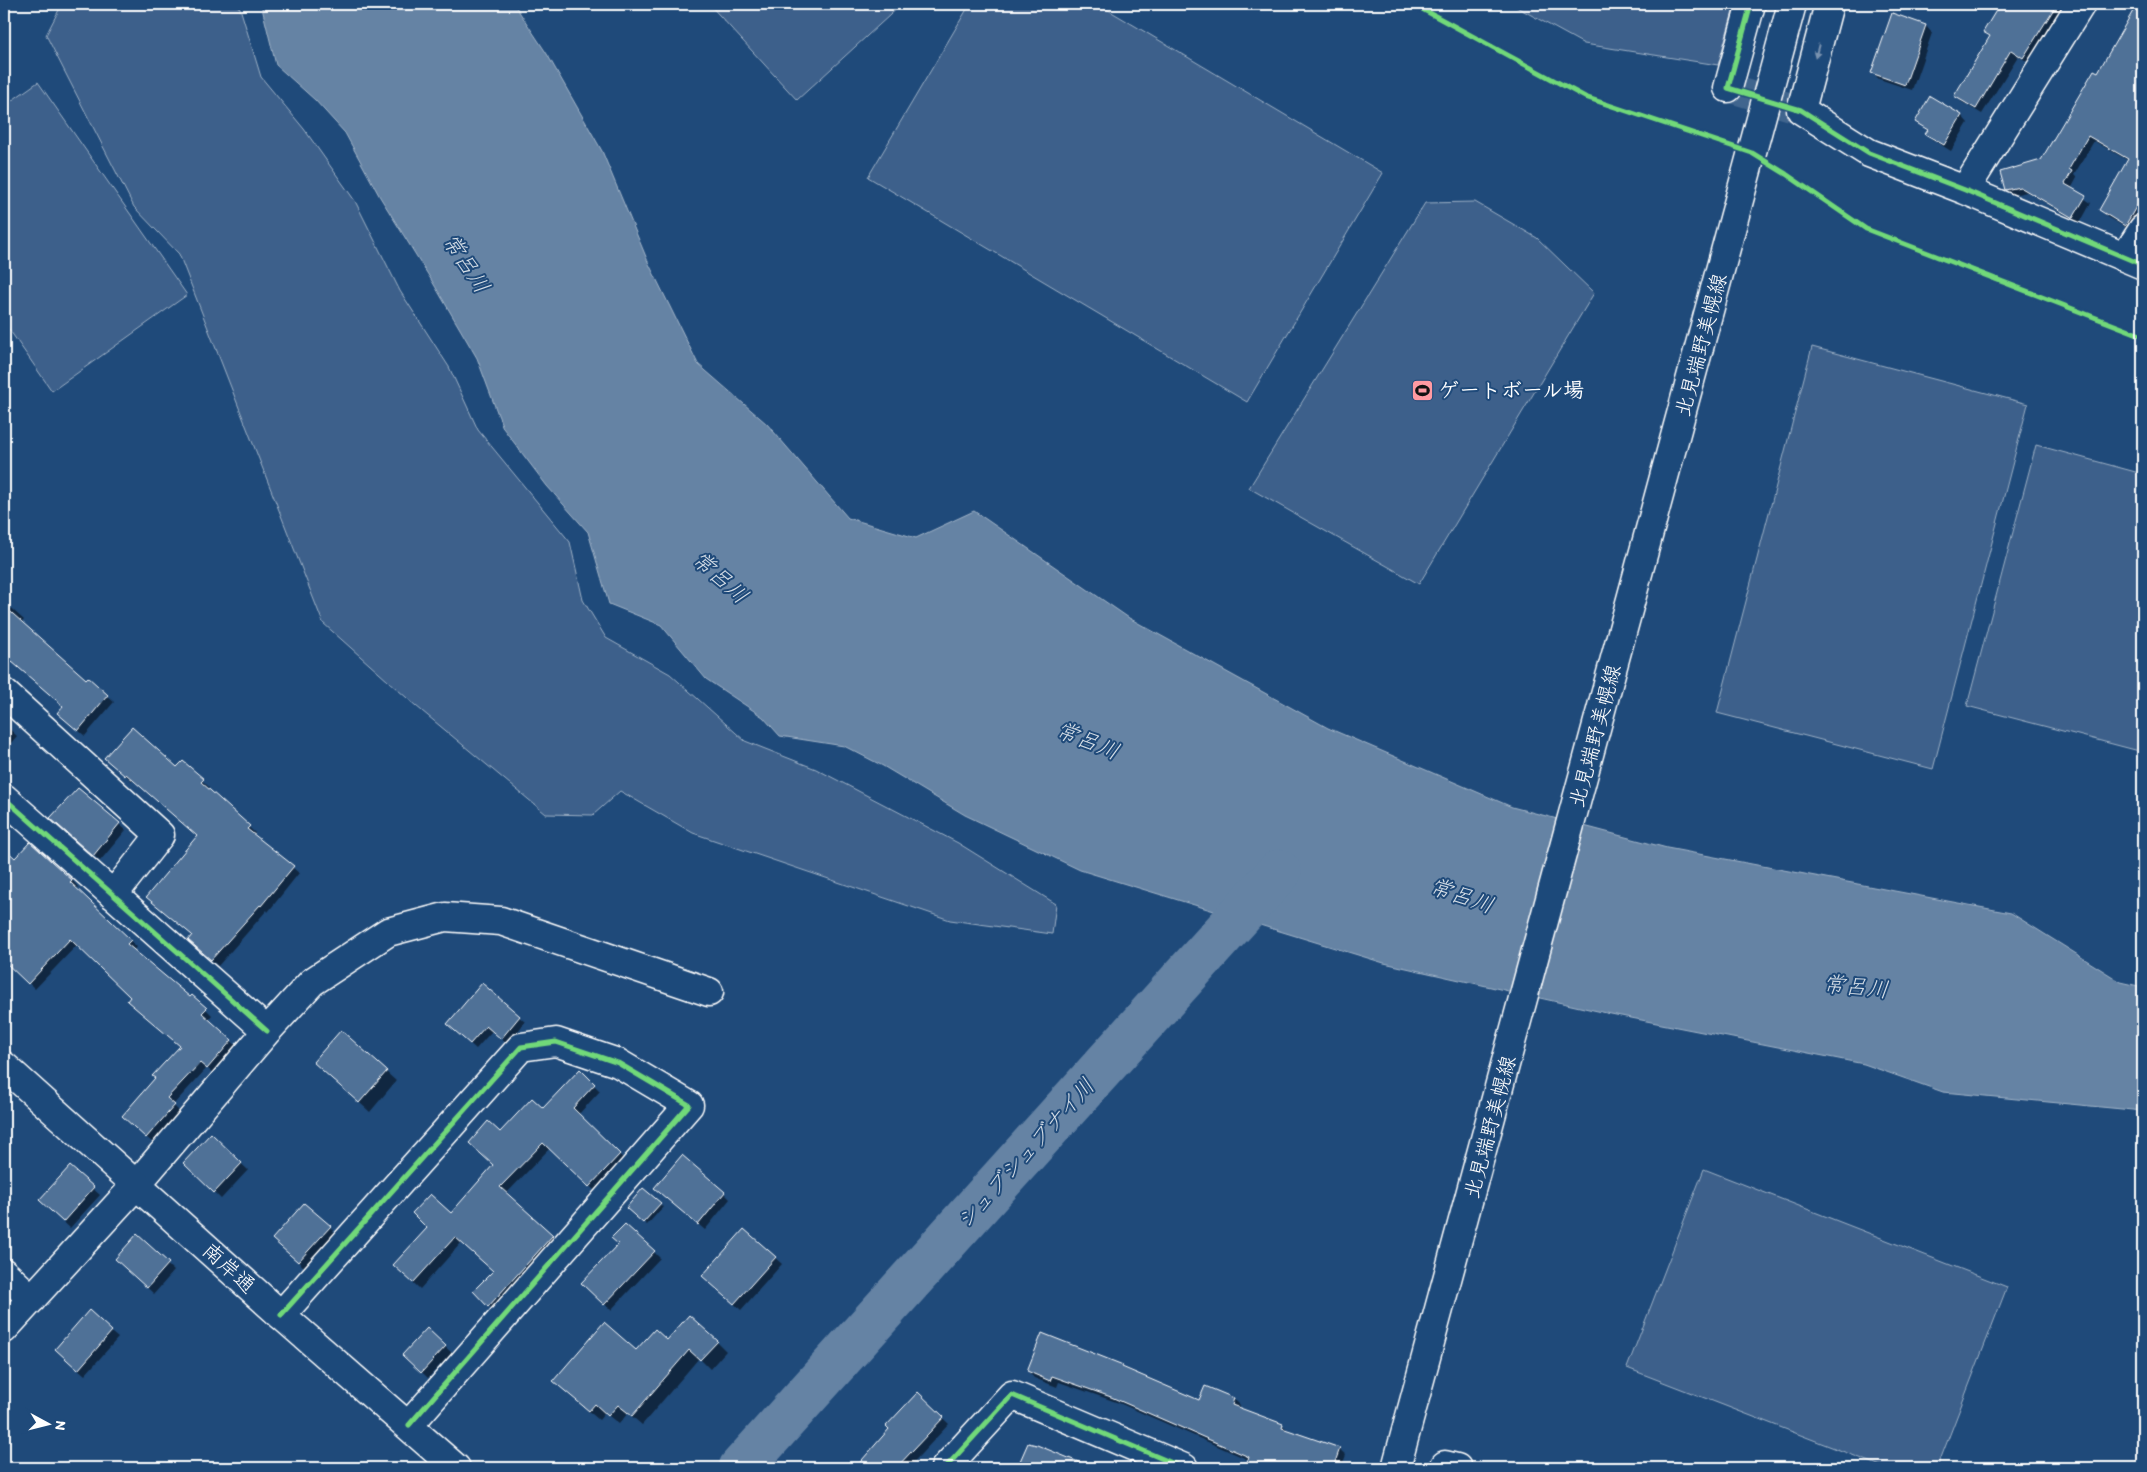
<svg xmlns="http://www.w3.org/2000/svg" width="2147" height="1472" viewBox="0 0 2147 1472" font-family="Itim,'Klee One',sans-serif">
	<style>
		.green { fill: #3c618b; stroke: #9eb0c5 }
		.water { fill: #6583a4; stroke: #a3b5c8 }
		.shadow { fill: #0007 }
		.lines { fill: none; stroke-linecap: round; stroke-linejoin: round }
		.river { stroke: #6583a4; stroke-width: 45 }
		.building { fill: #507197; stroke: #fff }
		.minor-tunnel { stroke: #41658e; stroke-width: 28; stroke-dasharray: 28 14; stroke-linecap: butt }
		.minor-casing { stroke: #fff; stroke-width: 31 }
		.major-casing { stroke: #fff; stroke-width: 31 }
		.minor { stroke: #1f4a7a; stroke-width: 28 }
		.major { stroke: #1f4a7a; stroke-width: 28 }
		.cycleway-casing { stroke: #1f4a7a; stroke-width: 8 }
		.cycleway { stroke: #71d979; stroke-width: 5 }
		.oneway { fill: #7992af }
		.labels { text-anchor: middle; stroke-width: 4; stroke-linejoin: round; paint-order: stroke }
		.street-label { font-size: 21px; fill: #fff; stroke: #1f4a7a }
		.poi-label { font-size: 21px; font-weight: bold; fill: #fff; stroke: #1f4a7a; text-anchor: start }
		.water-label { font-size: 22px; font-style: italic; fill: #d8e0e8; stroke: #1f4a7a }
	</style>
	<rect width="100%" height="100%" fill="#1f4a7a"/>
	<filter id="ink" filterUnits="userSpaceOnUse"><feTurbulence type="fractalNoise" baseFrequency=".02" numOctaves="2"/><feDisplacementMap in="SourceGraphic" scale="10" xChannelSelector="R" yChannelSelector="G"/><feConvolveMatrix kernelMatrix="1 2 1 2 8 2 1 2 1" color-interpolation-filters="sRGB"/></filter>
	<g filter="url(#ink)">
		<path class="green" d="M 62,4 L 234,4 L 240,8 L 261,77 L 304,129 L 355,201 L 400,291 L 449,367 L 478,430 L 570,542 L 583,600 L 606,638 L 670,674 L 745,741 L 816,769 L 958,843 L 1056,904 L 1052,934 L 950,920 L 693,833 L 620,791 L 593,815 L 546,814 L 416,706 L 323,623 L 179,254 L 134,207 L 46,35 Z
			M 709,4 L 902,4 L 797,100 Z
			M 970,4 L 1098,4 L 1383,173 L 1247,402 L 868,177 Z
			M 1511,4 L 1735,4 L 1718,65 L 1584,44 Z
			M 38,82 L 187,295 L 52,391 L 4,322 L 4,106 Z
			M 1475,202 L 1537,238 L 1594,293 L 1419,584 L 1249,488 L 1425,203 Z
			M 1812,347 L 2028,404 L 1933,769 L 1717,713 Z
			M 2036,445 L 2143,474 L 2143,752 L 1967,706 Z
			M 1704,1169 L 2007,1287 L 1937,1468 L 1886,1468 L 1627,1368 Z"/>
		<path class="water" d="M 261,4 L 514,4 L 547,54 L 602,151 L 649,264 L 698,364 L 767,424 L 848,518 L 916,538 L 974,511 L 1129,618 L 1328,728 L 1512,807 L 1667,848 L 2011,913 L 2121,982 L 2143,987 L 2143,1111 L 1943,1092 L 1864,1064 L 1611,1014 L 1384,963 L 1080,870 L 965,815 L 883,766 L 844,746 L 780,736 L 763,717 L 706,679 L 661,625 L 609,604 L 588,532 L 547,486 L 503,428 L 477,358 L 432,281 L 380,197 L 345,133 L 315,100 L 276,65 Z"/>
		<path class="shadow" d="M 2014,4 L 2059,4 L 2064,9 L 2030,63 L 2018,56 L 1982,114 L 1962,102 L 1956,96 L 1991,38 L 1984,31 L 2007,16 Z
			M 2133,4 L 2143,4 L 2143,169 L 2094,141 L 2074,175 L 2077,178 L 2071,189 L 2091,203 L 2080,223 L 2027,192 L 2012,195 L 2006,189 L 2042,161 L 2098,74 L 2135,10 L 2131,6 Z
			M 1893,14 L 1926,26 L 1932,33 L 1912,90 L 1879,79 L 1872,72 Z
			M 1931,98 L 1962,116 L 1968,123 L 1951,151 L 1933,140 L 1927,134 L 1928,131 L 1917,121 Z
			M 2122,173 L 2143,186 L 2143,212 L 2132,231 L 2107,217 L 2101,210 Z
			M 4,602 L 24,620 L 21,623 L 86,681 L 88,679 L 114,702 L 85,736 L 65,719 L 64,706 L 4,654 Z
			M 4,724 L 17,736 L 4,751 Z
			M 183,763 L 209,787 L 207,789 L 255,833 L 254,835 L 299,873 L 268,912 L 267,910 L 218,966 L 196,946 L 193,936 L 198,837 L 134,780 L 132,781 L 113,764 L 177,769 Z
			M 119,824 L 126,830 L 100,861 L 59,825 Z
			M 4,850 L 15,860 L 72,880 L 78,887 L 76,889 L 137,947 L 133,951 L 190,999 L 206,1009 L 212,1015 L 208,1020 L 238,1047 L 214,1074 L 207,1068 L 173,1105 L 180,1112 L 153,1143 L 130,1123 L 182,1047 L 77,945 L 35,989 L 5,960 L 13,951 L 4,942 Z
			M 482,984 L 525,1022 L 508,1044 L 492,1031 L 476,1049 L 454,1029 Z
			M 324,1071 L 386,1072 L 396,1081 L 370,1112 Z
			M 580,1071 L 600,1091 L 578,1115 L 626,1161 L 596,1192 L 550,1148 L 506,1194 L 558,1242 L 495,1312 L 474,1291 L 494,1272 L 462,1242 L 420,1289 L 401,1271 L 494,1166 L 500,1134 L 543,1110 Z
			M 211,1135 L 248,1170 L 221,1199 L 184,1163 Z
			M 70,1168 L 100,1195 L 70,1228 L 47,1207 Z
			M 644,1190 L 663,1207 L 647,1225 L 628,1208 Z
			M 724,1193 L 730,1199 L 705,1230 L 662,1194 Z
			M 330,1227 L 336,1234 L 305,1268 L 280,1245 Z
			M 744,1230 L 782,1264 L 741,1310 L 710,1282 Z
			M 137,1236 L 174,1271 L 154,1294 L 123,1265 Z
			M 654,1252 L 660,1258 L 611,1310 L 583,1283 Z
			M 427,1330 L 452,1353 L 428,1378 L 404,1355 Z
			M 111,1332 L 118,1338 L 85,1375 L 63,1356 Z
			M 1043,1335 L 1122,1366 L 1126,1370 L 1199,1402 L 1234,1399 L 1240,1405 L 1239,1409 L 1283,1425 L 1289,1432 L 1339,1449 L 1346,1455 L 1341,1468 L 1251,1468 L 1247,1464 L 1249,1460 L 1119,1403 L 1059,1382 L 1057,1387 L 1034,1378 L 1028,1371 Z
			M 667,1341 L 717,1342 L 726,1351 L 710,1369 L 699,1358 L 642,1425 L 628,1413 L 619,1424 L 605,1413 L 599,1420 L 564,1390 L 636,1351 Z
			M 918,1394 L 949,1424 L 908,1468 L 857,1468 Z
			M 1029,1444 L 1089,1468 L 1018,1468 Z"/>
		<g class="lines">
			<path class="river" d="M 741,1468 L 1279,872"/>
		</g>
		<path class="building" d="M 2000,4 L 2057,4 L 2023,58 L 2011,50 L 1976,109 L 1954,96 L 1990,36 L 1983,32 Z
			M 2137,4 L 2143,4 L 2143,195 L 2125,226 L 2099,210 L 2128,159 L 2088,136 L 2069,169 L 2072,171 L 2065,184 L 2086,196 L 2073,218 L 2020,187 L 2005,190 L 2000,172 L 2041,160 L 2094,70 L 2098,72 Z
			M 1892,13 L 1926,25 L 1905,85 L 1871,73 Z
			M 1930,96 L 1962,115 L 1944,145 L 1925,134 L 1928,130 L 1915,122 Z
			M 4,606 L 86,679 L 88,677 L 108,695 L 78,731 L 57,713 L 63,706 L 4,655 Z
			M 132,727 L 177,767 L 183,761 L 204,779 L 201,782 L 250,826 L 247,829 L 294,866 L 261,906 L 260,905 L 211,960 L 188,940 L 192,935 L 146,897 L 197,836 L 126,774 L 125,776 L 104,758 Z
			M 78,788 L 120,823 L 93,856 L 50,818 Z
			M 30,842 L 72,880 L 70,882 L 131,940 L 127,944 L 190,997 L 192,995 L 207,1008 L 202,1013 L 232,1040 L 207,1069 L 200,1063 L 167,1098 L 175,1105 L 146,1138 L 122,1116 L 155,1078 L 152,1076 L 180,1046 L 127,1001 L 130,997 L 70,939 L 28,984 L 4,961 L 4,848 L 15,858 Z
			M 482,983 L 520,1016 L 501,1039 L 486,1026 L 470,1044 L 447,1024 Z
			M 341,1030 L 387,1071 L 359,1103 L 313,1062 Z
			M 580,1069 L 595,1084 L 573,1108 L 620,1154 L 589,1187 L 543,1143 L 500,1187 L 553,1235 L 488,1307 L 473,1291 L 493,1271 L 455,1237 L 413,1283 L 393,1265 L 427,1228 L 412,1213 L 430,1194 L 451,1213 L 493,1165 L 469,1143 L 488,1121 L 500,1132 L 532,1098 L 543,1108 Z
			M 211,1133 L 242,1163 L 214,1193 L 183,1163 Z
			M 682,1155 L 725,1192 L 698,1225 L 654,1188 Z
			M 70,1166 L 94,1187 L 63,1222 L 39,1200 Z
			M 643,1188 L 661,1203 L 643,1223 L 626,1208 Z
			M 304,1203 L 331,1226 L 298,1262 L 272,1239 Z
			M 625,1224 L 655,1251 L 604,1305 L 581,1283 L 618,1244 L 611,1238 Z
			M 744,1229 L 776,1257 L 734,1304 L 702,1276 Z
			M 137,1234 L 169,1263 L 147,1288 L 115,1259 Z
			M 89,1310 L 112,1331 L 78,1370 L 55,1349 Z
			M 689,1315 L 718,1341 L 700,1360 L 689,1350 L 632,1416 L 618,1405 L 608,1416 L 595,1404 L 589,1411 L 553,1381 L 604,1322 L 636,1350 L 655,1329 L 667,1340 Z
			M 427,1328 L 446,1346 L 421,1373 L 402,1355 Z
			M 1042,1333 L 1123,1365 L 1122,1367 L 1199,1400 L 1205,1386 L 1234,1398 L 1232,1405 L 1283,1424 L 1282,1428 L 1340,1448 L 1333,1468 L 1256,1468 L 1246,1464 L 1249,1457 L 1111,1397 L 1052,1376 L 1050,1381 L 1027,1371 Z
			M 918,1392 L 944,1417 L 896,1468 L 855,1468 L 889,1429 L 886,1426 Z
			M 1028,1443 L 1037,1445 L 1093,1468 L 1017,1468 Z"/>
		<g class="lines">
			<path class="minor-tunnel" d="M 1728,88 L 1801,110"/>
			<defs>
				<path id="minor" d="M 1829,4 L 1801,110 L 1869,153 L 1965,190 L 2143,265
					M 1728,88 L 1751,4
					M 1965,190 L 2081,4
					M 2125,257 L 2143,229
					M 4,693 L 160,835 L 113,895
					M 4,798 L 267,1031
					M 4,1273 L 32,1299
					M 281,1315 L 521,1047 L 556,1042 L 618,1063 L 689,1105 L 409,1425
					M 4,1329 L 136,1185 L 267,1031 L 312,982 L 388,932 L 445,917 L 501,921 L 709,992
					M 945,1468 L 1012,1395 L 1184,1468
					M 1444,1468 L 1445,1465 L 1457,1468"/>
				<path id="major" d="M 4,1066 L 281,1315 L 456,1468
					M 1396,1468 L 1792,4"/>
			</defs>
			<use href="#minor" class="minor-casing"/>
			<use href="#major" class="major-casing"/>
			<use href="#minor" class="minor"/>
			<use href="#major" class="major"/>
			<defs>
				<path id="cycleway" d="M 1413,4 L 1585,97 L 1752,153 L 1786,174 L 1866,229 L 2143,336
					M 1751,4 L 1728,88 L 1801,110 L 1869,153 L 1965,190 L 2143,265
					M 4,798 L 267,1031
					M 281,1315 L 521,1047 L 556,1042 L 618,1063 L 689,1105 L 409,1425
					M 945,1468 L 1012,1395 L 1184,1468"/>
			</defs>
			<use href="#cycleway" class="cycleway-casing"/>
			<use href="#cycleway" class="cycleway"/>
		</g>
		<defs><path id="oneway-solid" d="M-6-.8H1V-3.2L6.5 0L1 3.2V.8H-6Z" transform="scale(1.25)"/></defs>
		<use class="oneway" href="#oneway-solid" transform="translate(1817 51) rotate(105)"/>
	</g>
	<defs>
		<symbol id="stadium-square" viewBox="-11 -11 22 22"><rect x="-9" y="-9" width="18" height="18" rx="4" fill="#ff9aa2" stroke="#1f4a7a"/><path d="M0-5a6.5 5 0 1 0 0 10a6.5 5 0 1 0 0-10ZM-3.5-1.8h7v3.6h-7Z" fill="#111"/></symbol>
	</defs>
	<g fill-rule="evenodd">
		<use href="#stadium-square" x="1410" y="378" width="25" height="25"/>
	</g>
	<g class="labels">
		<g class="street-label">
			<text transform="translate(1701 345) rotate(-75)" y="7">北見端野美幌線</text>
			<text transform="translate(1595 736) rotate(-75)" y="7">北見端野美幌線</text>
			<text transform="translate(1490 1127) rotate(-75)" y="7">北見端野美幌線</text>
			<text transform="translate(229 1268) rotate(42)" y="7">南岸通</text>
		</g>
		<g class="poi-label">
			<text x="1438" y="397">ゲートボール場</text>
		</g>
		<g class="water-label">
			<text transform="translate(467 263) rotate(57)" y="8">常呂川</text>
			<text transform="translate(721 577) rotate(42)" y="8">常呂川</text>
			<text transform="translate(1088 740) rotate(22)" y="8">常呂川</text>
			<text transform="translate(1462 895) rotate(19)" y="8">常呂川</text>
			<text transform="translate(1856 986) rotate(6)" y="8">常呂川</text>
			<text transform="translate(1025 1153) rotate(-48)" y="8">シュブシュブナイ川</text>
		</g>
	</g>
	<rect width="2147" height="1472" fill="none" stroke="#1f4a7a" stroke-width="20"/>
	<rect x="10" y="10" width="2127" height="1452" fill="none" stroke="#fff" stroke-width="2" filter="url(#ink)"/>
	<g transform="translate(48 1424) rotate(97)" stroke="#1f4a7a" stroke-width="4" paint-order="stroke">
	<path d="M0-4L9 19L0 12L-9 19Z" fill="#ffffff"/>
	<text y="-8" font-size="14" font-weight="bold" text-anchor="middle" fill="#ffffff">N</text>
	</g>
</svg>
